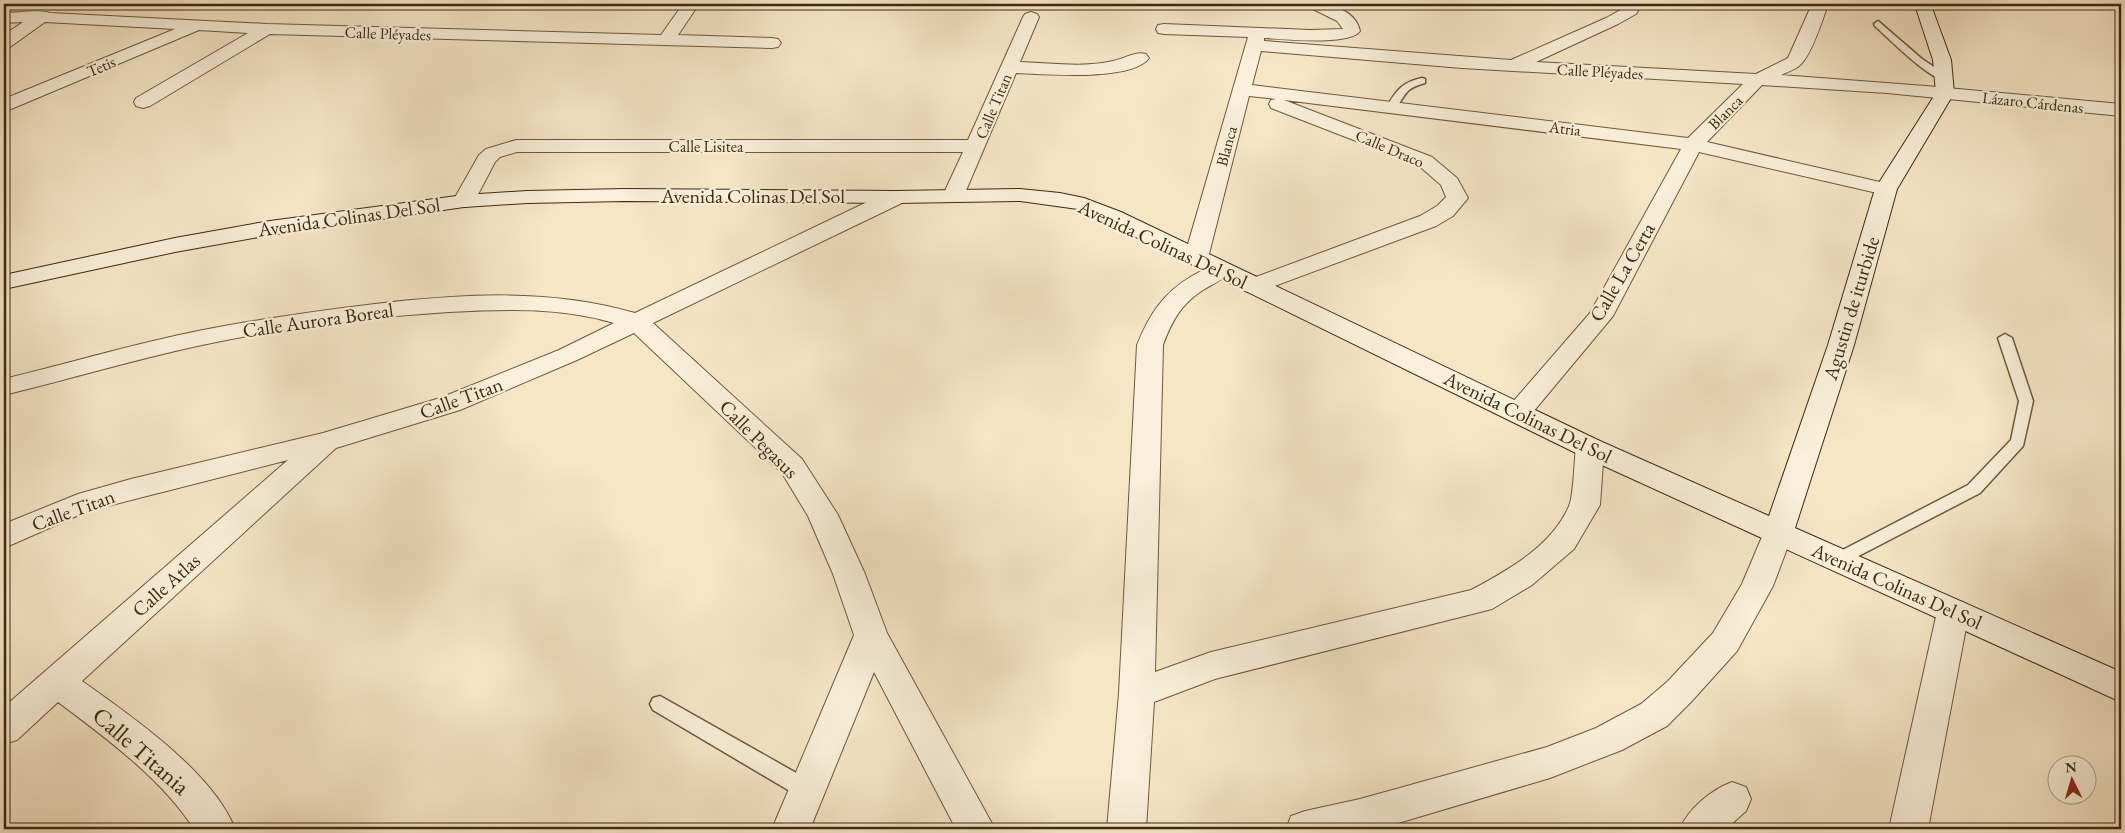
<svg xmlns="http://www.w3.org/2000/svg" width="2125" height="833" viewBox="0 0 2125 833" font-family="'EB Garamond',serif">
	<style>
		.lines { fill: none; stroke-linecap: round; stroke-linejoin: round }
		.lane-casing { stroke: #6b593e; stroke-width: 3 }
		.street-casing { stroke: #6b593e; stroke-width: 2 }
		.secondary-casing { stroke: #3d2a10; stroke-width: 2 }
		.lane { fill: #f9efda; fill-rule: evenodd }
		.street { fill: #f9efda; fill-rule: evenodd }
		.secondary { fill: #f9efda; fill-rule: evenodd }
		.labels { text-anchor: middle; stroke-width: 4.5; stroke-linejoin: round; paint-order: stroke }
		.far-street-label { font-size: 16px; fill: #3d2a10; stroke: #f9efda }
		.street-label { font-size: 20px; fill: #3d2a10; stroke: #f9efda }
		.near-street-label { font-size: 24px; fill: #3d2a10; stroke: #f9efda }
	</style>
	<rect width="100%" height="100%" fill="#f6e6c6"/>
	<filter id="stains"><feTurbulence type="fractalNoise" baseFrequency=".004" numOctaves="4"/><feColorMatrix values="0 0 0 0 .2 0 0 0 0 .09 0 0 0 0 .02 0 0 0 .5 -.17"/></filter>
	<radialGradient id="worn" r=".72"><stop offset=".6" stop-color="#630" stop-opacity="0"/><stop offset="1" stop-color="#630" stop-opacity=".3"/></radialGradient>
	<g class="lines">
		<defs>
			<path id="lane" d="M 1878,21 L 1922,59 L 1949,77 L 1949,81 C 1934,84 1887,37 1875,26 L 1874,24 Z
				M 1422,78 L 1425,79 L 1425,83 C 1406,88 1406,93 1396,109 L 1388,109 L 1387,107 C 1396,90 1403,82 1422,78 Z
				M 2005,334 L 2012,338 L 2033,401 L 2023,446 L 1980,493 L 1845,563 L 1839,565 L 1833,563 L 1830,559 L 1833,555 L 1968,485 L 2011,440 L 2019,401 L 1998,338 Z
				M 660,696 L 814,783 L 817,790 L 814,797 L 807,799 L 800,797 L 653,710 L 650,704 L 653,698 Z"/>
			<path id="street" d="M 683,4 L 699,4 L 678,35 L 772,38 L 778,39 L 781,43 L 778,47 L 772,48 L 270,34 L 150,106 L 143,108 L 136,106 L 134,102 L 136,98 L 248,33 L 199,30 L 4,112 L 4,99 L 175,29 L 45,22 L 10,47 L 4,48 L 4,35 L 23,22 L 4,23 L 4,13 C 15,13 42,9 50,13 L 267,24 L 661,35 Z
				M 1307,4 C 1327,3 1355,8 1360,31 C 1350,46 1283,39 1264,38 L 1264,41 L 1511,60 L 1606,18 L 1624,8 L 1626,4 L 1642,4 L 1636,14 L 1618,24 L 1536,62 L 1756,74 L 1788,58 L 1812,4 L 1828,4 C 1823,19 1811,57 1799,66 C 1794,70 1787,72 1781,75 L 1926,86 L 2121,104 L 2121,116 L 1887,93 L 1762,85 L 1707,142 L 1893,185 L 1897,189 L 1893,193 L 1886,195 L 1699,152 L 1613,316 L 1528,418 L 1518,421 L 1508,418 L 1504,412 L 1590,313 L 1681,149 L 1284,100 L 1432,157 L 1457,178 L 1468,198 L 1453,216 L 1436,226 L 1261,291 L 1253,293 L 1245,291 L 1241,286 L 1245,281 L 1420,216 L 1437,206 L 1446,197 L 1441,185 L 1418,165 L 1271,108 L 1269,104 L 1271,100 L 1276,99 L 1249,96 L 1208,258 L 1204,263 L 1196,265 L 1188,263 L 1184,258 L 1248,37 L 1164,34 L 1158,33 L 1156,29 L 1158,25 L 1164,24 L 1310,30 L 1343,29 L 1337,21 L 1309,7 ZM 1261,51 L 1462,68 L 1743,84 L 1688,138 L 1252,85 Z
				M 1031,12 L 1037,14 L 1039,17 L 1020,62 C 1051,63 1083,68 1113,61 C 1124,59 1135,51 1146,54 L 1149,58 C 1132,82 1043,74 1016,73 L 962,200 L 954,201 L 946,200 L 943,195 L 963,152 L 517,152 L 500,157 L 495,162 L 472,206 L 464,207 L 456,206 L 453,201 L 479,155 L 486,149 L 516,140 L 968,140 L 1023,17 L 1025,14 Z
				M 896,191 L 904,192 L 907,197 L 904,202 L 653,323 L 802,459 L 838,515 L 865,574 L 887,633 L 995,829 L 956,829 L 874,672 L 810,829 L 772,829 L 854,635 L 833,574 L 808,516 L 782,473 L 634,333 L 577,360 L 460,410 L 336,448 L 82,681 C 131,716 213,772 235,829 L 194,829 C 162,779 106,738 58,702 L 17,740 L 4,744 L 4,707 L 288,460 L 88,511 L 4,548 L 4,524 L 78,494 L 131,479 L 323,433 L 440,398 L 559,350 L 614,323 C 560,307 505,309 449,312 C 367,317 283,328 202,345 C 136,359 70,379 4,395 L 4,379 C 70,363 136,343 203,330 C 260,319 317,311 375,304 C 463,294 549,288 635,313 L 888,192 Z
				M 1220,263 L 1228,265 L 1232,270 C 1225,279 1213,284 1203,290 C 1181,304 1172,321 1163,345 L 1155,672 L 1211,652 L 1471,590 C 1508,570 1552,546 1569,506 C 1574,494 1574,462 1576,448 L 1580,441 L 1590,439 L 1600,441 L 1604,448 L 1600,505 L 1574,549 L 1532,585 L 1492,609 L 1215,679 L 1154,702 L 1146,829 L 1107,829 L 1119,693 L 1137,345 C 1149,315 1163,293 1192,276 C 1201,271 1210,266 1220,263 Z
				M 1778,522 L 1789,525 L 1793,533 L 1773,586 L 1737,651 L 1691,702 L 1667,726 L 1622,750 L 1550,778 L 1378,829 L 1286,829 L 1291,816 L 1305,811 L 1360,799 L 1547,747 L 1596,728 L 1641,704 L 1667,682 L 1713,633 L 1742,584 L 1767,525 Z
				M 1953,599 L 1965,603 L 1969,612 L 1928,829 L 1889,829 L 1937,612 L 1941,603 Z
				M 1732,782 L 1746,787 L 1751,799 L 1746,811 L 1726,829 L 1680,829 C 1688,809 1711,790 1732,782 Z"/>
			<path id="secondary" d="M 1917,4 L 1933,4 L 1932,8 L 1951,60 L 1954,93 L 1897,189 L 1854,345 L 1795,528 L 2121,672 L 2121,702 L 1580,455 L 1105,222 L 1078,209 L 1020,201 L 896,203 L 625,201 L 527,203 L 464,207 L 270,235 L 175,252 L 4,289 L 4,275 L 175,238 L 270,221 L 464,195 L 527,191 L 625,189 L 896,191 L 1020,189 L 1060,193 L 1084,198 L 1121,212 L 1600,441 L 1769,516 L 1828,345 L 1875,189 L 1936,93 L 1933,60 L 1916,8 Z"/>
		</defs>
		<use href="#lane" class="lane-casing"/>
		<use href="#street" class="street-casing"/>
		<use href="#secondary" class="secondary-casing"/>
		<use href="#lane" class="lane"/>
		<use href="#street" class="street"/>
		<use href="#secondary" class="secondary"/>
	</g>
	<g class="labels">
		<g class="far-street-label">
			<text transform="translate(388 33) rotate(2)" y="6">Calle Pléyades</text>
			<text transform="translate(101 66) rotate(-23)" y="6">Tetis</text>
			<text transform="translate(1600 71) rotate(3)" y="6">Calle Pléyades</text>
			<text transform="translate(2033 102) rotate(6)" y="6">Lázaro Cárdenas</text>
			<text transform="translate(993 106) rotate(-67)" y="6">Calle Titan</text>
			<text transform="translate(1725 112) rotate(-45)" y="6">Blanca</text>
			<text transform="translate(1565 128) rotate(7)" y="6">Atria</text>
			<text x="706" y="152">Calle Lisitea</text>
			<text transform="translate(1226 146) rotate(-75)" y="6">Blanca</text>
			<text transform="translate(1390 148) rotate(23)" y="6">Calle Draco</text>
		</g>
		<g class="street-label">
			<text x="753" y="203">Avenida Colinas Del Sol</text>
			<text transform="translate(349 217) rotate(-8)" y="7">Avenida Colinas Del Sol</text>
			<text transform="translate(1163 244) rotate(25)" y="7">Avenida Colinas Del Sol</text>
			<text transform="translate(1622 272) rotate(-60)" y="7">Calle La Certa</text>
			<text transform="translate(1851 308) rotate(-73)" y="7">Agustin de iturbide</text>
			<text transform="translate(318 320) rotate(-8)" y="7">Calle Aurora Boreal</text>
			<text transform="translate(461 398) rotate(-20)" y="7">Calle Titan</text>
			<text transform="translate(1528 417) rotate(26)" y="7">Avenida Colinas Del Sol</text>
			<text transform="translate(759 439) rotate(45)" y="7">Calle Pegasus</text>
			<text transform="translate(73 510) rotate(-20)" y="7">Calle Titan</text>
			<text transform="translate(166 585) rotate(-42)" y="7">Calle Atlas</text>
			<text transform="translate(1897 586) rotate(24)" y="7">Avenida Colinas Del Sol</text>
		</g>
		<g class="near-street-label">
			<text transform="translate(141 751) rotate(41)" y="8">Calle Titania</text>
		</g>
	</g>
	<rect width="2125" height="833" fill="none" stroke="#f6e6c6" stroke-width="20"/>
	<rect x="5" y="5" width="2115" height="823" fill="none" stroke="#3d2a10" stroke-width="2.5"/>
	<rect x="10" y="10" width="2105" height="813" fill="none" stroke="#3d2a10"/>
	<g transform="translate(2072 780) rotate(355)"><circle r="24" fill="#f9efda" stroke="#aea089"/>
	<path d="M0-4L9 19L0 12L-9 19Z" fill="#8f2418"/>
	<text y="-8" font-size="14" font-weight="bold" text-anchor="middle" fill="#3d2a10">N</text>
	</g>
	<rect width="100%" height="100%" filter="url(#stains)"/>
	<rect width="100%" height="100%" fill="url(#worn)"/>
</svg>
